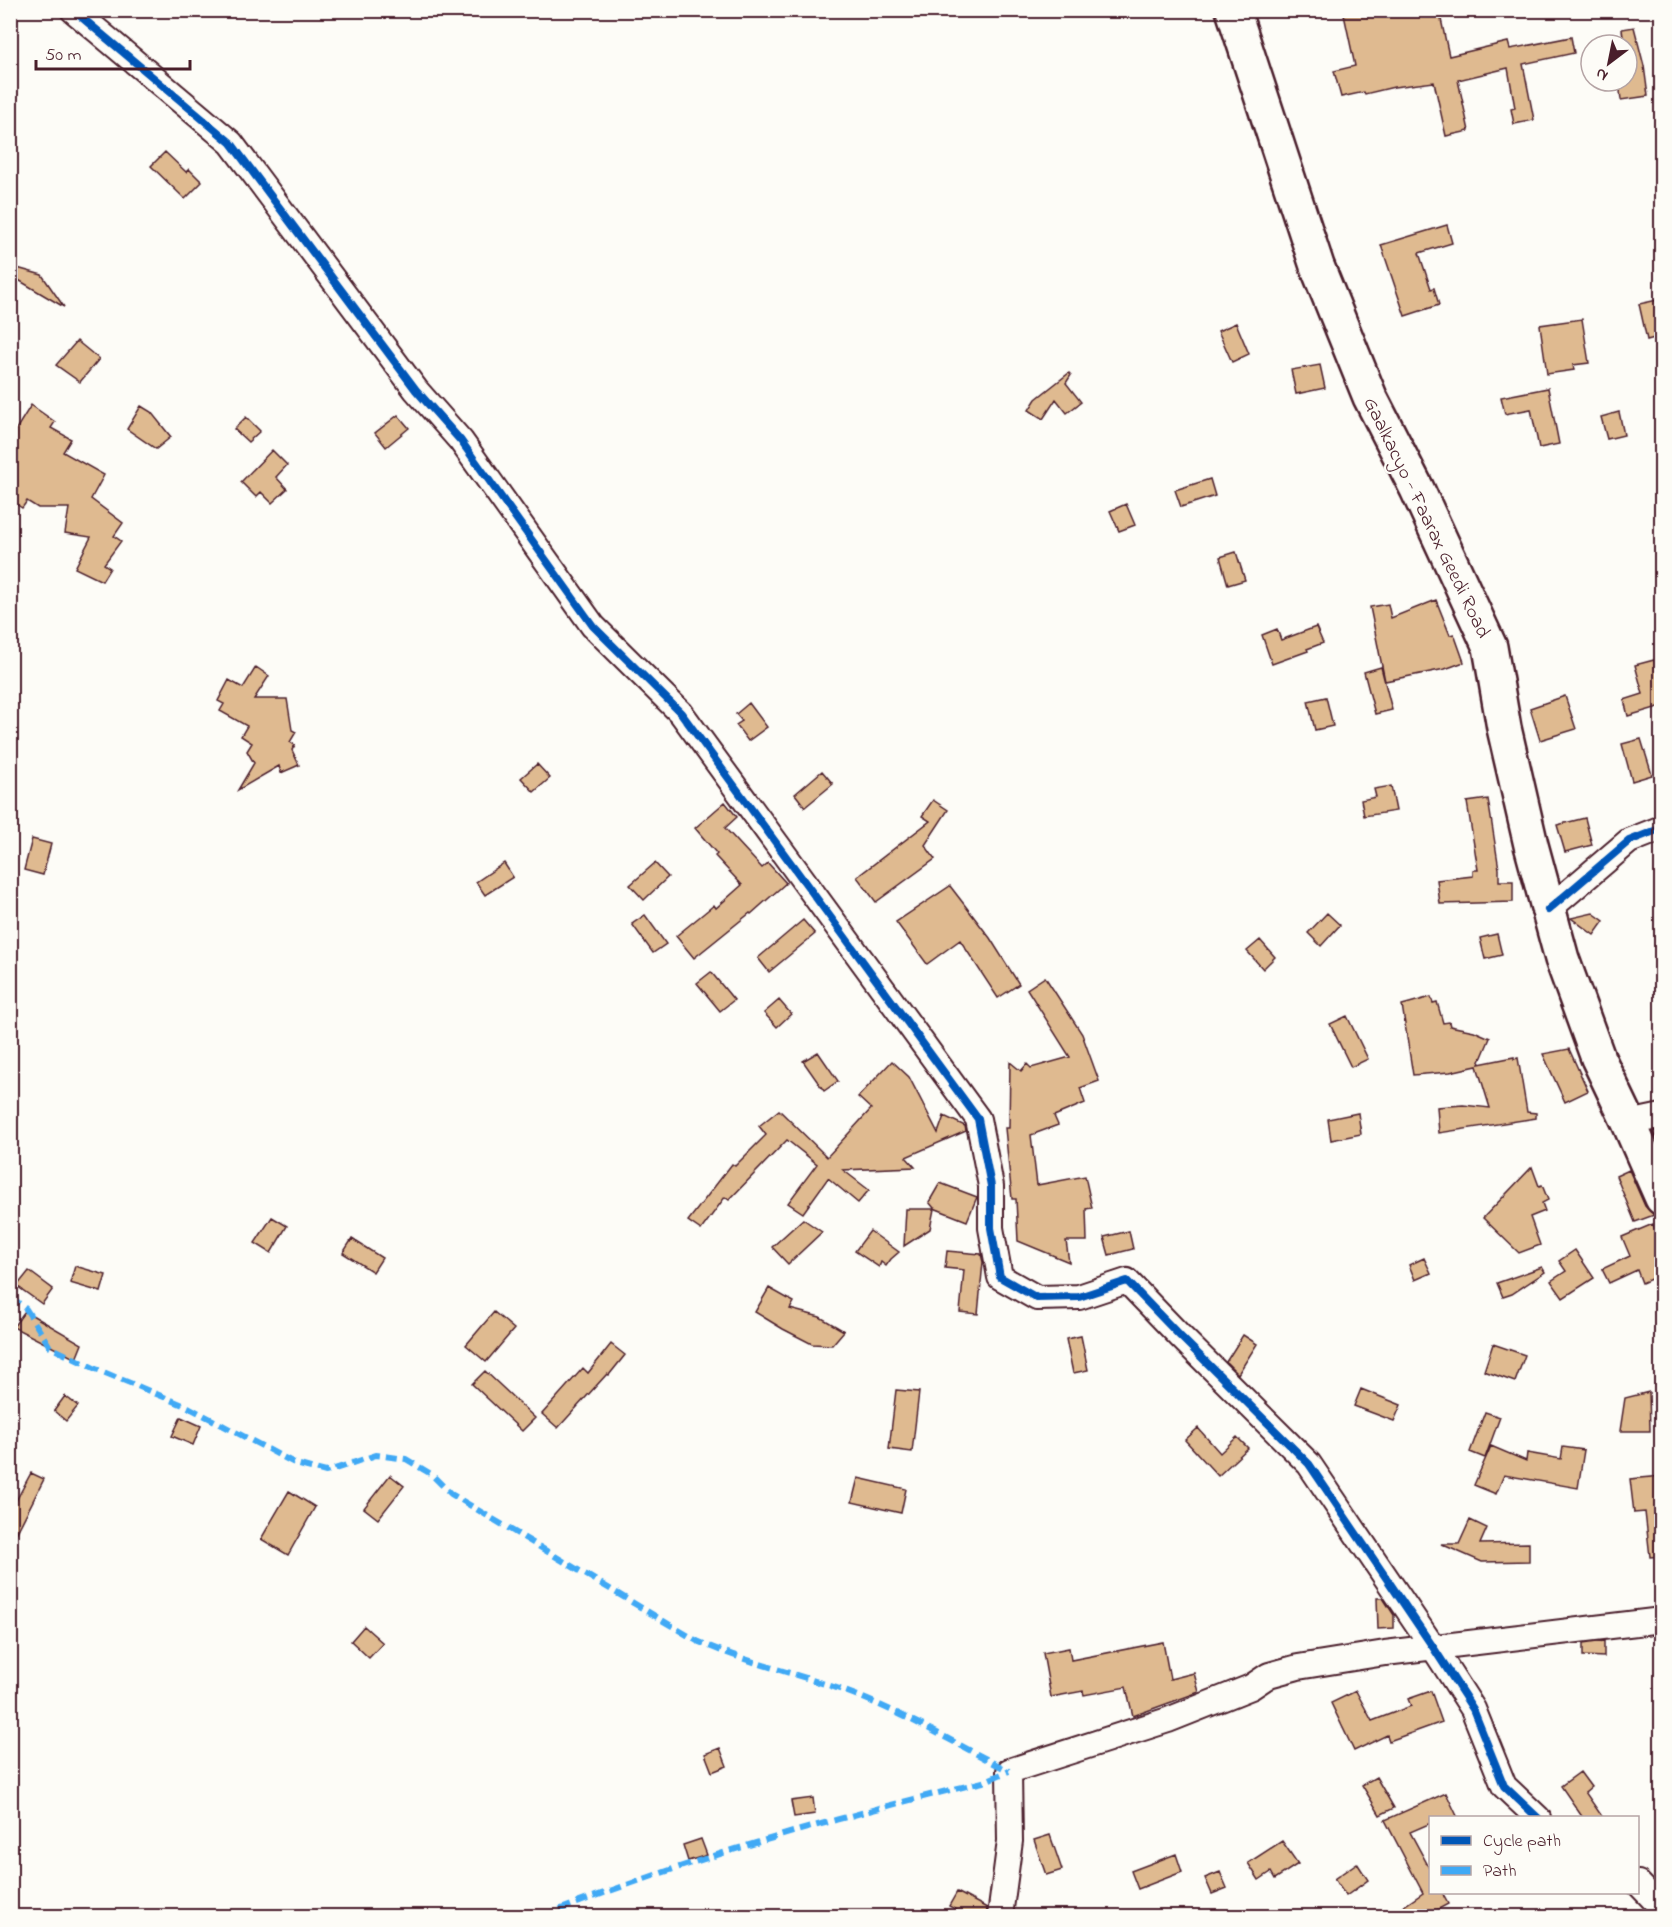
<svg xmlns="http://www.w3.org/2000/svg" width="1672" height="1927" viewBox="0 0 1672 1927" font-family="'Indie Flower',sans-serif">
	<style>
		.building { fill: #dfba90; stroke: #4a1f2b; stroke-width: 1.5 }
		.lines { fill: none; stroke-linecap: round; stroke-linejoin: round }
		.minor-casing { stroke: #4a1f2b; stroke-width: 28 }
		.secondary-casing { stroke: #4a1f2b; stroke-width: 38 }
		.minor { stroke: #fdfcf7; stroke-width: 24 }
		.secondary { stroke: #fdfcf7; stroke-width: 33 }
		.quiet { stroke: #3fa9f5; stroke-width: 6; stroke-dasharray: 12 6; stroke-linecap: butt }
		.cycleway-casing { stroke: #fdfcf7; stroke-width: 11 }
		.cycleway { stroke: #0057b8; stroke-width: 8 }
		.labels { text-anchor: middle; stroke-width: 4.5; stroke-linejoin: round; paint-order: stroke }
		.street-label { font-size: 20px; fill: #4a1f2b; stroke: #fdfcf7 }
	</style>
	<rect width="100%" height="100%" fill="#fdfcf7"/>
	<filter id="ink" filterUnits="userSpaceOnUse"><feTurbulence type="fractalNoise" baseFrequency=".0167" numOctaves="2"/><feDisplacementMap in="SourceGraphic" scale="12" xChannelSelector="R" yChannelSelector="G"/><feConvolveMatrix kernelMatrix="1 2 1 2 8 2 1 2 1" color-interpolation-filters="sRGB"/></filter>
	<g filter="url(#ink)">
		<path class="building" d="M 1343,10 L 1439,10 L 1449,56 L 1508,42 L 1510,49 L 1571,37 L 1574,53 L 1523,64 L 1534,120 L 1514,124 L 1511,109 L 1515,108 L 1508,68 L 1458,80 L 1469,131 L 1446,136 L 1434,82 L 1394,87 L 1365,94 L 1364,92 L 1341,97 L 1334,71 L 1355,66 Z
			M 1634,27 L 1644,66 L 1648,96 L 1621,100 L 1619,82 L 1629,81 L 1627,45 L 1624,45 L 1622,29 Z
			M 165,152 L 186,172 L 189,169 L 202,182 L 185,199 L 151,166 Z
			M 1447,225 L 1452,243 L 1419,253 L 1431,289 L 1434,288 L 1439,305 L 1405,316 L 1381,245 Z
			M 10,266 L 42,275 L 64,307 L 10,275 Z
			M 1662,299 L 1662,336 L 1647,340 L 1639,304 Z
			M 1582,319 L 1589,363 L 1573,365 L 1574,370 L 1547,374 L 1540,325 Z
			M 1236,323 L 1249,354 L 1232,362 L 1218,331 Z
			M 77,341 L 99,359 L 80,382 L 56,365 Z
			M 1320,365 L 1325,388 L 1296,394 L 1291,370 Z
			M 1069,373 L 1071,375 L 1066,383 L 1081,402 L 1067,413 L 1056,399 L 1043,419 L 1029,410 L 1036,399 Z
			M 1548,388 L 1559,444 L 1539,448 L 1531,409 L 1505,414 L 1501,397 Z
			M 31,405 L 55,422 L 51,428 L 71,439 L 63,452 L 104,475 L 91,499 L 123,523 L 114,536 L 121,541 L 104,564 L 110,568 L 102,581 L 75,568 L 91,537 L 65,533 L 69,508 L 38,508 L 27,501 L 22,508 L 10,500 L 10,439 Z
			M 141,406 L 151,412 L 171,437 L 156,449 L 127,429 Z
			M 1619,412 L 1624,435 L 1607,439 L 1601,417 Z
			M 398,415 L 409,428 L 386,447 L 375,433 Z
			M 246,417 L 260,431 L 248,442 L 234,429 Z
			M 272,450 L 287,465 L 276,477 L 287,489 L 272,503 L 261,492 L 256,497 L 241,482 Z
			M 1210,479 L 1215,496 L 1181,507 L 1175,490 Z
			M 1126,504 L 1135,525 L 1119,531 L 1110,511 Z
			M 1236,552 L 1245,580 L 1228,585 L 1220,557 Z
			M 1436,600 L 1450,635 L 1454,634 L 1464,662 L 1445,669 L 1385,681 L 1370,607 L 1388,604 L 1391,618 Z
			M 1316,627 L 1323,643 L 1307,649 L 1308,651 L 1272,664 L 1262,635 L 1277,629 L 1281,640 Z
			M 1654,660 L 1662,685 L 1662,706 L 1628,716 L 1624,700 L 1643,694 L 1635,665 Z
			M 256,667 L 269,676 L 254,699 L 287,699 L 292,730 L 296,732 L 290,742 L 295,745 L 292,750 L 299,765 L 281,773 L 279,766 L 238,790 L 254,763 L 247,751 L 252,743 L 241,736 L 247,726 L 220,711 L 224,704 L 218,701 L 229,680 L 243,688 Z
			M 1381,667 L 1392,710 L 1375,714 L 1364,672 Z
			M 1565,696 L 1576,729 L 1540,740 L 1530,708 Z
			M 1326,697 L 1333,726 L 1315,730 L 1308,701 Z
			M 749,703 L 767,727 L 748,741 L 736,725 L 742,721 L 736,714 Z
			M 1641,739 L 1652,775 L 1632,781 L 1622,744 Z
			M 537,764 L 550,778 L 534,792 L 521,778 Z
			M 822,771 L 833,784 L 805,807 L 795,794 Z
			M 1391,786 L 1396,811 L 1364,816 L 1361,800 L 1376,797 L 1374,789 Z
			M 1488,799 L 1499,869 L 1499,881 L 1513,881 L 1513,902 L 1440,904 L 1437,880 L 1473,876 L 1473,870 L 1478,870 L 1467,802 Z
			M 933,800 L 948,810 L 925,845 L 935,859 L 876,902 L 857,877 L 930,821 L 922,816 Z
			M 725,802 L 737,817 L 725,828 L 762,868 L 768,863 L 786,883 L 751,914 L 750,913 L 694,958 L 676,936 L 714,905 L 716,908 L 742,885 L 715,856 L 717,854 L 695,828 Z
			M 1585,818 L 1592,845 L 1565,852 L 1557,825 Z
			M 32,839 L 51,844 L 43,875 L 24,870 Z
			M 504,863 L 513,877 L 485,895 L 476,882 Z
			M 655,863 L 668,877 L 644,900 L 630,885 Z
			M 950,886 L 990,938 L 1019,984 L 998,998 L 960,940 L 927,964 L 896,922 Z
			M 1327,913 L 1340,925 L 1321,946 L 1308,933 Z
			M 1593,913 L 1604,921 L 1594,935 L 1571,918 Z
			M 645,915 L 666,944 L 653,953 L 632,924 Z
			M 803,920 L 815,934 L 769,972 L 758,958 Z
			M 1497,934 L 1502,955 L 1485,959 L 1480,938 Z
			M 1260,940 L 1275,957 L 1263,969 L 1247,951 Z
			M 711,972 L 734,1000 L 720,1011 L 697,983 Z
			M 1045,977 L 1082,1034 L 1099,1081 L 1080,1088 L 1085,1103 L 1054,1116 L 1058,1125 L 1031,1135 L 1037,1185 L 1085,1176 L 1092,1208 L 1086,1209 L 1087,1241 L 1066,1241 L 1069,1262 L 1018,1241 L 1016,1199 L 1012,1199 L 1005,1128 L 1009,1128 L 1010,1062 L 1021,1071 L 1027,1064 L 1031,1068 L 1070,1057 L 1027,989 Z
			M 1431,997 L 1433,1003 L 1437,1002 L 1443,1023 L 1449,1022 L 1450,1026 L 1474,1031 L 1490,1038 L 1479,1064 L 1514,1057 L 1514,1059 L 1518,1058 L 1527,1112 L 1536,1113 L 1536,1118 L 1439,1133 L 1437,1107 L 1463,1105 L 1490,1108 L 1477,1066 L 1450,1072 L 1413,1075 L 1402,1005 Z
			M 779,1000 L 791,1014 L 777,1027 L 764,1013 Z
			M 1347,1016 L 1368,1059 L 1351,1067 L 1330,1024 Z
			M 1569,1049 L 1588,1091 L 1565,1102 L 1543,1054 Z
			M 818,1052 L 838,1081 L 824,1091 L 803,1061 Z
			M 892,1061 L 909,1077 L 938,1133 L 944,1116 L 965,1126 L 966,1131 L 906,1157 L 915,1167 L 843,1170 L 869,1190 L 858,1203 L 828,1178 L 803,1213 L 788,1203 L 817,1164 L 787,1140 L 729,1200 L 725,1197 L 701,1230 L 688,1221 L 732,1164 L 735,1166 L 766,1135 L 759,1126 L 779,1110 L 827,1157 L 871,1109 L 858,1097 Z
			M 1358,1113 L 1361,1134 L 1331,1140 L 1328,1119 Z
			M 1532,1167 L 1539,1186 L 1542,1185 L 1548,1200 L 1542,1203 L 1545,1211 L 1530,1217 L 1540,1245 L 1519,1253 L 1483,1218 Z
			M 1629,1170 L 1645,1206 L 1654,1215 L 1635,1222 L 1616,1176 Z
			M 940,1183 L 977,1197 L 967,1221 L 934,1208 L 929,1202 Z
			M 906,1209 L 934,1209 L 930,1229 L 904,1246 Z
			M 272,1217 L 287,1226 L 271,1253 L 255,1243 Z
			M 803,1219 L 822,1232 L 788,1264 L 772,1247 Z
			M 1653,1224 L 1662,1244 L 1662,1274 L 1642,1283 L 1637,1270 L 1609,1283 L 1602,1269 L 1630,1256 L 1622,1237 Z
			M 870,1231 L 899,1252 L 891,1259 L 886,1266 L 881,1262 L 879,1267 L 855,1251 Z
			M 1129,1231 L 1133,1249 L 1109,1255 L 1104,1237 Z
			M 352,1239 L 382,1258 L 373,1272 L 343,1253 Z
			M 1575,1250 L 1594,1278 L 1563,1298 L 1551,1281 L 1566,1271 L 1559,1261 Z
			M 947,1251 L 981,1254 L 983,1262 L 978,1314 L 960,1312 L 964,1270 L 945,1268 Z
			M 1424,1258 L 1431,1273 L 1415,1280 L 1409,1265 Z
			M 75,1266 L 106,1275 L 101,1292 L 70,1283 Z
			M 1542,1267 L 1545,1272 L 1512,1294 L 1503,1297 L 1497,1283 Z
			M 29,1271 L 53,1289 L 42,1304 L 17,1286 Z
			M 769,1288 L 794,1302 L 790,1309 L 820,1317 L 844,1331 L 832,1345 L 812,1344 L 783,1329 L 755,1312 Z
			M 25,1311 L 82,1344 L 76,1359 L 13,1327 Z
			M 494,1312 L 514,1329 L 486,1362 L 466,1345 Z
			M 1243,1335 L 1257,1344 L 1238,1374 L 1226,1362 Z
			M 1081,1336 L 1088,1370 L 1073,1373 L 1066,1339 Z
			M 611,1344 L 625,1355 L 609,1375 L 607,1374 L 558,1428 L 542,1414 L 583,1368 L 588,1373 Z
			M 1493,1344 L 1525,1355 L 1515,1382 L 1484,1371 Z
			M 485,1371 L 535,1418 L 522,1431 L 472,1384 Z
			M 1361,1389 L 1401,1405 L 1394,1421 L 1354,1406 Z
			M 896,1390 L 919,1392 L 912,1452 L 889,1449 Z
			M 1649,1392 L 1650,1431 L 1620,1431 L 1625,1398 Z
			M 65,1396 L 78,1406 L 66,1421 L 54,1411 Z
			M 1485,1412 L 1500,1417 L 1485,1458 L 1470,1452 Z
			M 181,1417 L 201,1426 L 193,1445 L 172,1436 Z
			M 1198,1428 L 1220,1453 L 1237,1437 L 1248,1448 L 1218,1476 L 1185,1440 Z
			M 1491,1446 L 1526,1461 L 1527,1453 L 1561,1459 L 1563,1447 L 1584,1450 L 1578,1488 L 1504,1475 L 1496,1494 L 1474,1485 Z
			M 31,1473 L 44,1479 L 10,1546 L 10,1512 Z
			M 390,1475 L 404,1486 L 378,1519 L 364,1508 Z
			M 1662,1476 L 1662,1556 L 1650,1557 L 1645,1512 L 1634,1513 L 1630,1479 Z
			M 858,1478 L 906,1489 L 901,1513 L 852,1502 Z
			M 289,1491 L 315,1507 L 288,1555 L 261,1539 Z
			M 1470,1520 L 1487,1528 L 1480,1544 L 1529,1543 L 1529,1561 L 1482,1562 L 1441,1544 L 1459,1544 Z
			M 1377,1598 L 1383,1598 L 1394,1615 L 1394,1628 L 1378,1629 Z
			M 364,1626 L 383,1643 L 369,1658 L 351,1641 Z
			M 1604,1641 L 1604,1657 L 1583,1656 L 1583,1644 Z
			M 1163,1642 L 1170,1679 L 1194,1673 L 1199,1692 L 1133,1716 L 1126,1687 L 1084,1695 L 1083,1691 L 1051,1697 L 1043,1653 L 1069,1648 L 1071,1660 Z
			M 1356,1691 L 1372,1721 L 1411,1706 L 1408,1699 L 1431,1691 L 1442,1722 L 1389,1741 L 1387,1735 L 1354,1751 L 1331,1703 Z
			M 720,1748 L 727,1766 L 712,1772 L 705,1754 Z
			M 1580,1772 L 1591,1787 L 1585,1792 L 1603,1818 L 1583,1818 L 1561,1786 Z
			M 1376,1777 L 1394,1808 L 1380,1815 L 1362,1785 Z
			M 1446,1793 L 1458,1818 L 1431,1818 L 1431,1823 L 1410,1832 L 1431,1871 L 1431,1893 L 1442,1893 L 1448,1904 L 1424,1917 L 1388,1917 L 1423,1893 L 1385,1820 Z
			M 813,1798 L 815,1814 L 794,1817 L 791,1801 Z
			M 1050,1835 L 1062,1870 L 1046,1875 L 1034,1840 Z
			M 701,1839 L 707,1855 L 688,1861 L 683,1845 Z
			M 1282,1841 L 1298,1864 L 1275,1879 L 1271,1872 L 1259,1880 L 1248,1863 Z
			M 1176,1854 L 1182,1872 L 1138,1889 L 1131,1871 Z
			M 1357,1863 L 1368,1880 L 1346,1896 L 1334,1879 Z
			M 1220,1872 L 1227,1888 L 1212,1894 L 1205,1878 Z
			M 957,1892 L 987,1908 L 986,1917 L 969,1917 L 949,1906 Z"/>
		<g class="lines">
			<defs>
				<path id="minor" d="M 73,10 L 231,143 L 416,390 L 461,441 L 593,626 L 681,713 L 978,1119 L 991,1186 L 991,1228 L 1000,1277 L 1037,1298 L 1079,1297 L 1127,1281 L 1180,1336 L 1309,1464 L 1433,1647 L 1473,1709 L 1504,1786 L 1538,1818
					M 1548,910 L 1629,841 L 1662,828
					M 1629,1123 L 1662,1116
					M 1638,1883 L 1662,1908
					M 1000,1916 L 1010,1841 L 1009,1771 L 1168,1720 L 1251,1687 L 1269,1675 L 1298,1667 L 1385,1653 L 1662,1620"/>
				<path id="secondary" d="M 1233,10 L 1317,266 L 1370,397 L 1417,489 L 1490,647 L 1504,728 L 1531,845 L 1562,959 L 1598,1058 L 1629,1123 L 1662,1198"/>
			</defs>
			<use href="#minor" class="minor-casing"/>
			<use href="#secondary" class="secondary-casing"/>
			<use href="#minor" class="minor"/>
			<use href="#secondary" class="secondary"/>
			<path class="quiet" d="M 10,1296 L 26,1309 L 50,1347 L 96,1369 L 188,1407 L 296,1464 L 326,1472 L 376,1455 L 406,1459 L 431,1474 L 451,1494 L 697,1641 C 745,1662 795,1673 845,1691 C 902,1712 955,1743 1009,1771
				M 543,1916 C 686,1860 834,1818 983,1782 L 1009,1771"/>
			<defs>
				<path id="cycleway" d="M 73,10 L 231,143 L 416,390 L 461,441 L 593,626 L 681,713 L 978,1119 L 991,1186 L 991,1228 L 1000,1277 L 1037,1298 L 1079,1297 L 1127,1281 L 1180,1336 L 1309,1464 L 1433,1647 L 1473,1709 L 1504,1786 L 1538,1818
					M 1548,910 L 1629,841 L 1662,828"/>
			</defs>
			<use href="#cycleway" class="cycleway-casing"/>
			<use href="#cycleway" class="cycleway"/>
		</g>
	</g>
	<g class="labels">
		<g class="street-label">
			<text transform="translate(1428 517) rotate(64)" y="7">Gaalkacyo - Faarax Geedi Road</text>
		</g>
	</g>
	<rect width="1672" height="1927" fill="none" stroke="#fdfcf7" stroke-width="36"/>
	<rect x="18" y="18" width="1636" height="1891" fill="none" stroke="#4a1f2b" stroke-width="2" filter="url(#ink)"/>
	<rect x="1429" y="1816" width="210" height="78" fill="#fdfcf7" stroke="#b5a4a5" stroke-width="1.5"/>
	<rect x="1441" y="1836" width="30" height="9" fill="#0057b8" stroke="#b5a4a5" stroke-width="1.5"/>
	<text x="1483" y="1846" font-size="18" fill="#4a1f2b">Cycle path</text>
	<rect x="1441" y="1866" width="30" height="9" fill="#3fa9f5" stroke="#b5a4a5" stroke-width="1.5"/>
	<text x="1483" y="1876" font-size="18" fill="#4a1f2b">Path</text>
	<g transform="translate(1609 63) rotate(212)"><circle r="28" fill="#fdfcf7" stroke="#b5a4a5" stroke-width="1.5"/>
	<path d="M0-4.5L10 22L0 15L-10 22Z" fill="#4a1f2b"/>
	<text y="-9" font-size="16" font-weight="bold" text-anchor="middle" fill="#4a1f2b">N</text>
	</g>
	<path d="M36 60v9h154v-9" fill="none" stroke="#4a1f2b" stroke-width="3"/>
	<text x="45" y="60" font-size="18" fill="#4a1f2b" stroke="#fdfcf7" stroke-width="4.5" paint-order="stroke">50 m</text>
</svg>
